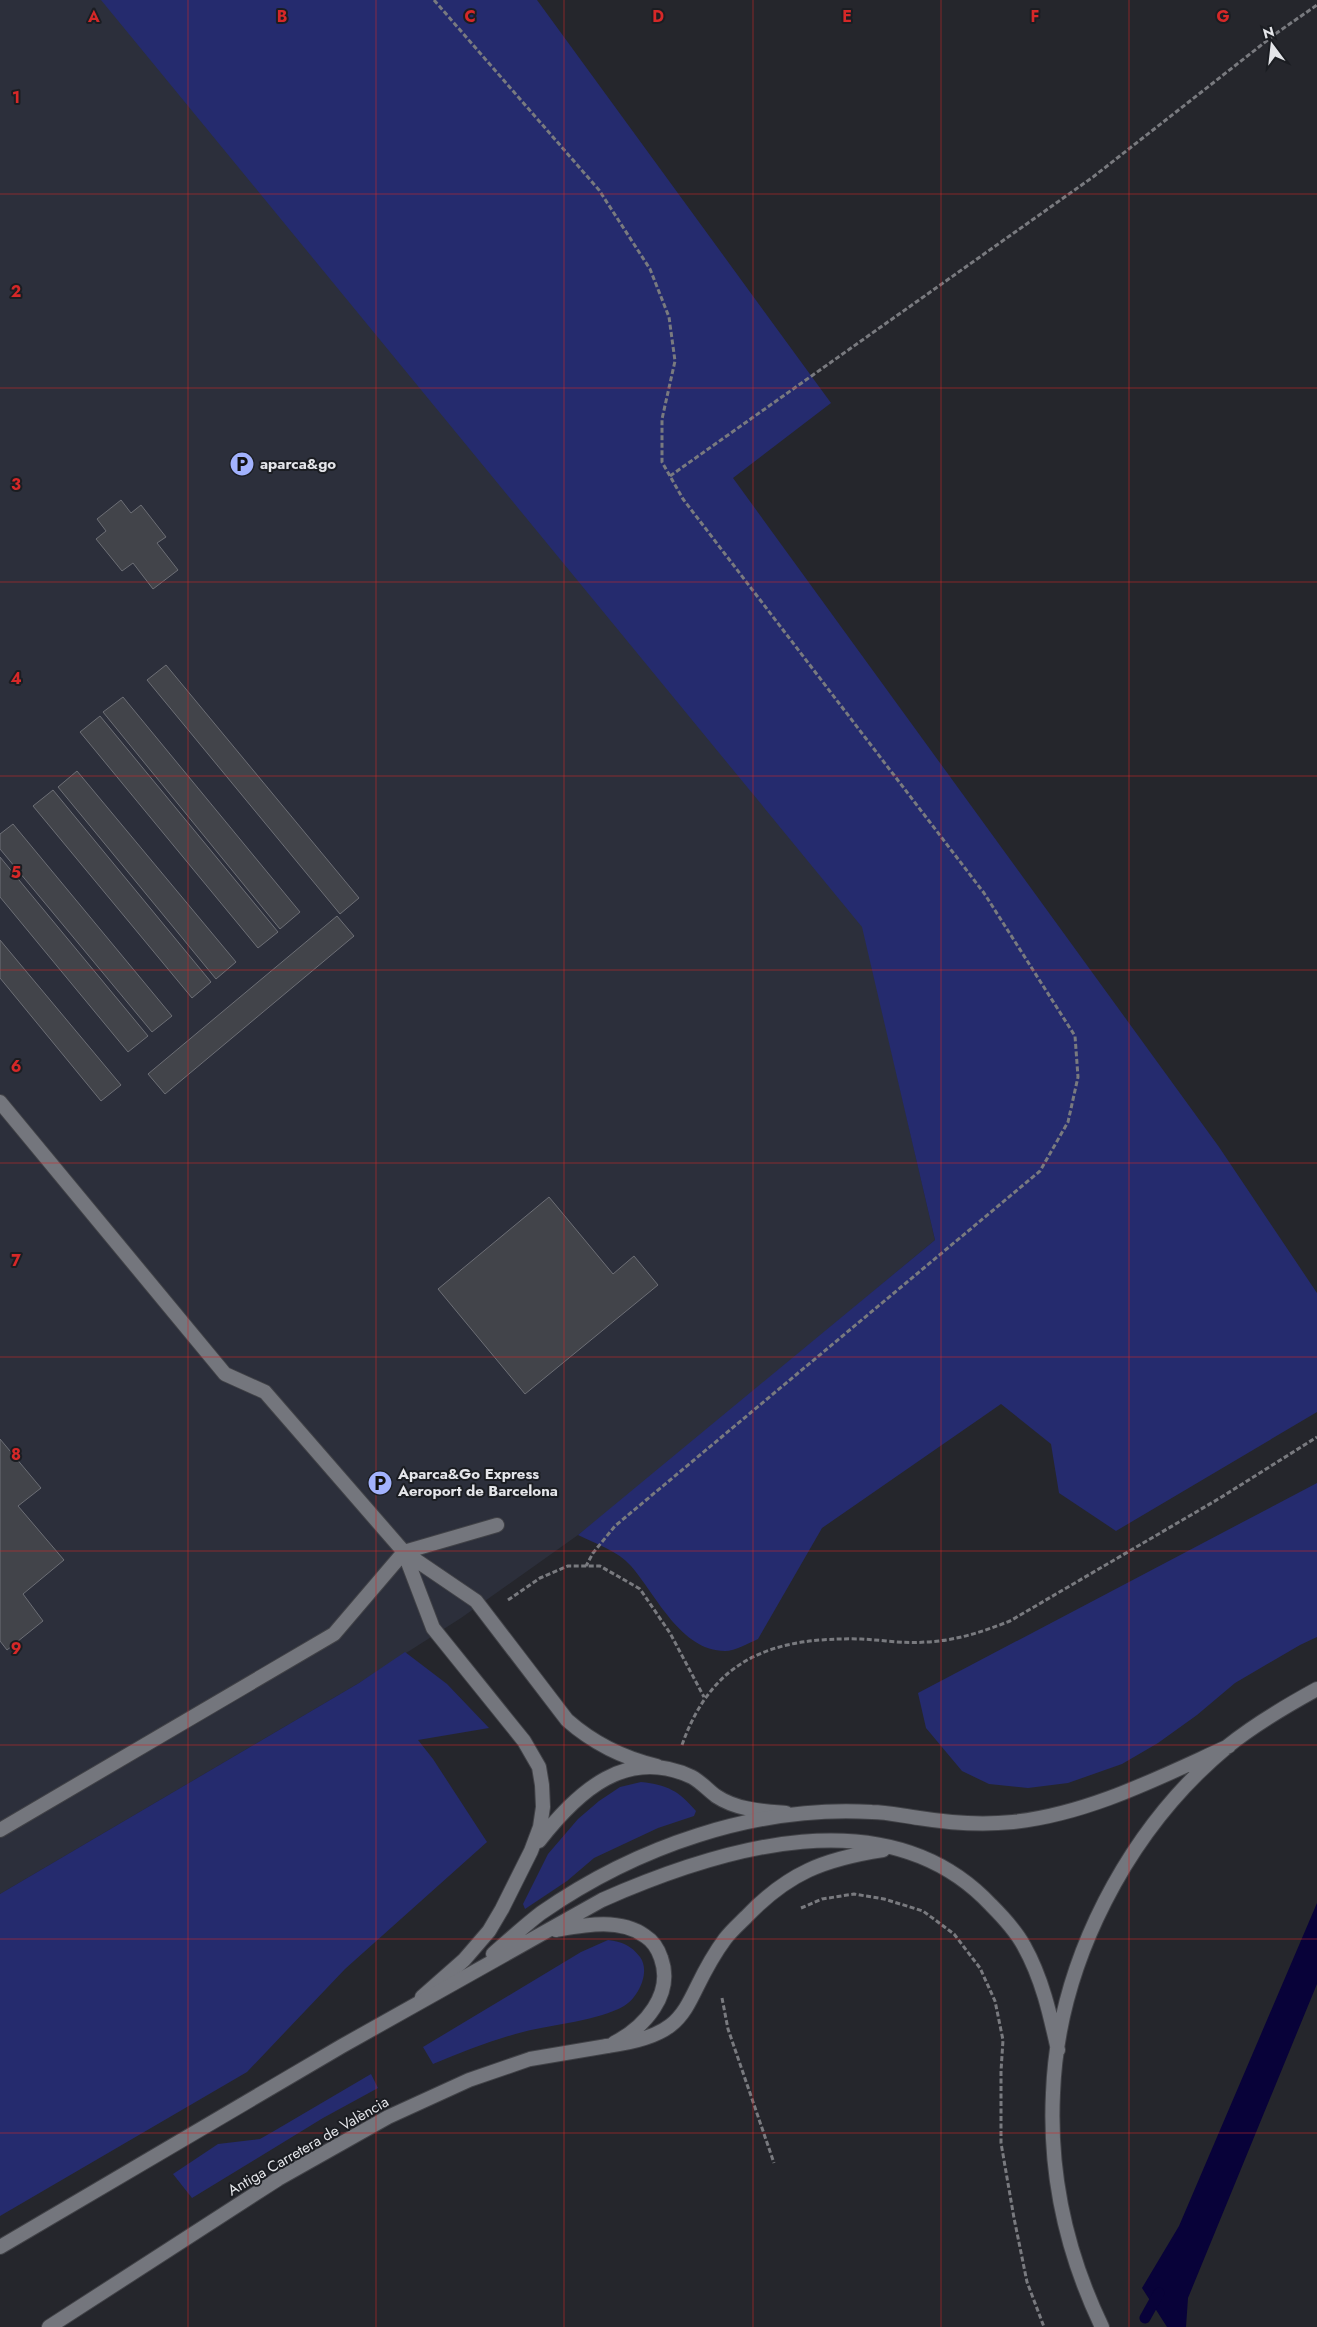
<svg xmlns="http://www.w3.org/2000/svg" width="1317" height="2327" viewBox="0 0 1317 2327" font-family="Jost,sans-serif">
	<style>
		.built { fill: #2c2f3b }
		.green { fill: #252b6e }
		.water { fill: #080239 }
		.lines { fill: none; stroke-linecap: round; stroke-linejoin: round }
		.stream { stroke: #080239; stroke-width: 11 }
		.building { fill: #42444a; stroke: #6d6f76 }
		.service-casing { stroke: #414247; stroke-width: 16 }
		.minor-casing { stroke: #414247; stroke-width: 16 }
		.secondary-casing { stroke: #414247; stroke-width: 16 }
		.path { stroke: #797a7f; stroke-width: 3; stroke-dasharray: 5 2.5; stroke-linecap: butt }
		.service { stroke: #74767d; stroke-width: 14 }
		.minor { stroke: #74767d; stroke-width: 14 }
		.secondary { stroke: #74767d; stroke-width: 14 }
		.grid { fill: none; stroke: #d62828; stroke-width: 1; stroke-opacity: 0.55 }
		.labels { text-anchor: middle; stroke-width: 4; stroke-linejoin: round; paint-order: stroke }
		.poi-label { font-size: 15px; font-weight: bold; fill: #e4e5e9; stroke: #1b1d22; text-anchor: start }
		.street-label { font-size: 15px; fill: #e4e5e9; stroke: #1b1d22 }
		.grid-label { font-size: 16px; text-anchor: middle; font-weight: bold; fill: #d62828; stroke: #1b1d22; stroke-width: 4; stroke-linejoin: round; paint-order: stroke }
	</style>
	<rect width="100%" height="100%" fill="#25262c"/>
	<path class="built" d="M 0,0 L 104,0 L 863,927 L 935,1240 L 624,1499 L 578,1535 L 461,1618 L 359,1683 L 0,1894 Z"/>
	<path class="green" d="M 101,0 L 537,0 L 831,403 L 733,478 L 1219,1147 L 1317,1293 L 1317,1412 L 1116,1531 L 1059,1493 L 1051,1444 L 1001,1404 L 822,1528 L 758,1639 C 749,1643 735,1651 725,1651 C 681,1651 656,1595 631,1566 C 618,1551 596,1544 578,1535 L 935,1240 L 862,927 Z
		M 1317,1483 L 1317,1637 L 1300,1645 L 1235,1683 L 1197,1715 L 1158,1743 L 1122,1764 L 1068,1783 L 1028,1788 L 989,1784 L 962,1771 L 926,1728 L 918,1693 Z
		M 405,1652 L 447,1684 L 489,1728 L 418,1740 L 433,1759 L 487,1842 L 345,1969 L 247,2072 L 0,2216 L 0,1894 L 359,1683 Z
		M 641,1782 C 668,1785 679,1791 696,1811 L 694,1816 L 658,1828 L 594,1858 L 567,1881 L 525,1909 L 523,1904 L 548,1854 L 578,1819 L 599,1801 L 620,1787 Z
		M 608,1940 C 622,1942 631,1945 640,1957 C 651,1972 638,1998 624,2006 C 598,2021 553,2024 523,2032 C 492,2040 462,2052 433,2064 L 423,2047 L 581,1952 Z
		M 371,2074 L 378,2088 L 323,2118 L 192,2198 L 173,2174 L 218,2144 L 260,2139 L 274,2131 Z"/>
	<path class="water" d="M 1317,1903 L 1317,1984 L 1188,2298 L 1186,2327 L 1167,2327 L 1142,2288 L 1179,2226 Z"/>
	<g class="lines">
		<path class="stream" d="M 1145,2318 L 1159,2293"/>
	</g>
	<path class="building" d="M 121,500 L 131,513 L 141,505 L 166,537 L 157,543 L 178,570 L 153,589 L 133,563 L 122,571 L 96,539 L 106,531 L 97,519 Z
		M 166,665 L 359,898 L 340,914 L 147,680 Z
		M 123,697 L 300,912 L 280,929 L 103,712 Z
		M 100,716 L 278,932 L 258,948 L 80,732 Z
		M 77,771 L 236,962 L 216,979 L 58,787 Z
		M 53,790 L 211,982 L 192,998 L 33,806 Z
		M 13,824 L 172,1016 L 152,1032 L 0,849 L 0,834 Z
		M 0,857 L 148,1036 L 128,1052 L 0,897 Z
		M 337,916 L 354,936 L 165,1094 L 148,1074 Z
		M 0,940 L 121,1085 L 101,1101 L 0,978 Z
		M 549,1197 L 613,1274 L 634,1256 L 658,1285 L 525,1394 L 438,1289 Z
		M 0,1439 L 41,1488 L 18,1506 L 64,1560 L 23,1594 L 43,1621 L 7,1650 L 0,1641 Z"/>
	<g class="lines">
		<defs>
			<path id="service" d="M 0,1102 L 225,1374 L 265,1392 L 404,1552 L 476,1601 L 567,1720 C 593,1743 623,1758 657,1766
				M 404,1552 L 433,1628 L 524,1741 L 539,1767 L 542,1785 L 543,1807 L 540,1827 L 531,1851 L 502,1909 L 489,1931 L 464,1960 L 422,1997
				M 0,1830 L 334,1634 L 404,1552 L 497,1525
				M 539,1841 C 578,1791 627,1746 692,1777 C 701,1782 708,1790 716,1796 C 737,1810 762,1811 786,1813"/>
			<path id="minor" d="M 49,2327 L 278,2179 L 388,2117 L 469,2080 L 530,2059 L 607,2046"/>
			<path id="secondary" d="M 556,1930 C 585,1925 620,1918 645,1936 C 653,1941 658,1949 661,1958 C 674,1994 645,2027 614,2043
				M 493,1954 C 509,1940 524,1926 541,1913 C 636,1847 755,1805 872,1812 C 887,1812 903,1816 919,1818 C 950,1823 982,1825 1013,1822 C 1089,1814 1160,1777 1229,1746
				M 607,2046 C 700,2034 679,2001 725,1939 C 731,1931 739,1924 746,1917 C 788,1873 824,1859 883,1850
				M 0,2247 L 342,2046 L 602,1900 C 720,1848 888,1795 991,1905 C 1003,1917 1016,1931 1024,1946 C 1042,1978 1050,2014 1058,2050
				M 1102,2327 C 1067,2254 1049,2174 1053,2093 C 1058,1962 1128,1829 1228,1746 C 1255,1724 1286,1706 1317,1689"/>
		</defs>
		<use href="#service" class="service-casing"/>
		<use href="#minor" class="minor-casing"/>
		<use href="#secondary" class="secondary-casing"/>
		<path class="path" d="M 434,0 L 599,190 L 650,269 L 669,317 L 675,361 L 662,419 L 662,462 L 683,499 L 984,893 L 1075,1036 L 1078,1077 L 1068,1122 L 1040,1171 L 615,1526 L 593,1553 L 586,1566
			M 670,476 L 1093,177 L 1278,32 L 1317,5
			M 508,1600 L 540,1578 L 568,1566 L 600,1566 L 640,1589 L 670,1633 L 704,1697
			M 682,1745 C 713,1657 774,1637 861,1639 C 882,1640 905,1644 925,1642 C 955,1641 982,1632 1010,1621 L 1220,1498 L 1317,1437
			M 801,1908 L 822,1899 L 854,1894 L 884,1899 L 923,1911 L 954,1934 L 980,1968 L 995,2001 L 1003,2040 L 1001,2071 L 1001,2143 L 1014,2218 L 1027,2282 L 1044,2327
			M 722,1998 L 728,2029 L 774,2163"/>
		<use href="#service" class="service"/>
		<use href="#minor" class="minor"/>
		<use href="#secondary" class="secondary"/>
	</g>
	<path class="grid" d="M 188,0 L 188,2327M 376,0 L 376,2327M 564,0 L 564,2327M 753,0 L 753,2327M 941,0 L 941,2327M 1129,0 L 1129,2327M 0,194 L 1317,194M 0,388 L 1317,388M 0,582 L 1317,582M 0,776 L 1317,776M 0,970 L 1317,970M 0,1163 L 1317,1163M 0,1357 L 1317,1357M 0,1551 L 1317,1551M 0,1745 L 1317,1745M 0,1939 L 1317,1939M 0,2133 L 1317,2133"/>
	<defs>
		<symbol id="parking-disc" viewBox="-11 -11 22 22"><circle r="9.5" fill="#a2b2fd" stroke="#1b1d22"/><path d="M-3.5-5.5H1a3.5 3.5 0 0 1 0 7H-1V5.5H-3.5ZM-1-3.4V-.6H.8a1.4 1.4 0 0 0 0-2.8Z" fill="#111"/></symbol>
	</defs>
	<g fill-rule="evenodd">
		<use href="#parking-disc" x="228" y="450" width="28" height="28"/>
		<use href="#parking-disc" x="366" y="1469" width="28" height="28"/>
	</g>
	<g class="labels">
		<g class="poi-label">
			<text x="260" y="469">aparca&amp;go</text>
			<text x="398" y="1479">Aparca&amp;Go Express<tspan x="398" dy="17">Aeroport de Barcelona</tspan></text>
		</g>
		<g class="street-label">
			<text transform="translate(308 2146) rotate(-30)" y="5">Antiga Carretera de València</text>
		</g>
	</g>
	<g class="grid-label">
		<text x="94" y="22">A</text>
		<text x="282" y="22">B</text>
		<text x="470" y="22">C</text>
		<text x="658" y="22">D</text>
		<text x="847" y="22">E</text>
		<text x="1035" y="22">F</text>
		<text x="1223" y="22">G</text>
		<text x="16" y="103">1</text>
		<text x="16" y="297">2</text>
		<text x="16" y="490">3</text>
		<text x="16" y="684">4</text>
		<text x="16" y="878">5</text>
		<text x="16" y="1072">6</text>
		<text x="16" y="1266">7</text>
		<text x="16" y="1460">8</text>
		<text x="16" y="1654">9</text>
	</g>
	<g transform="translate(1272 45) rotate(345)" stroke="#1b1d22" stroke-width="4" paint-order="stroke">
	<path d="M0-4L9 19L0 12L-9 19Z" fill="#e4e5e9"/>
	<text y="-8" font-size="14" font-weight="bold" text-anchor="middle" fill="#e4e5e9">N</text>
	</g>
</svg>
